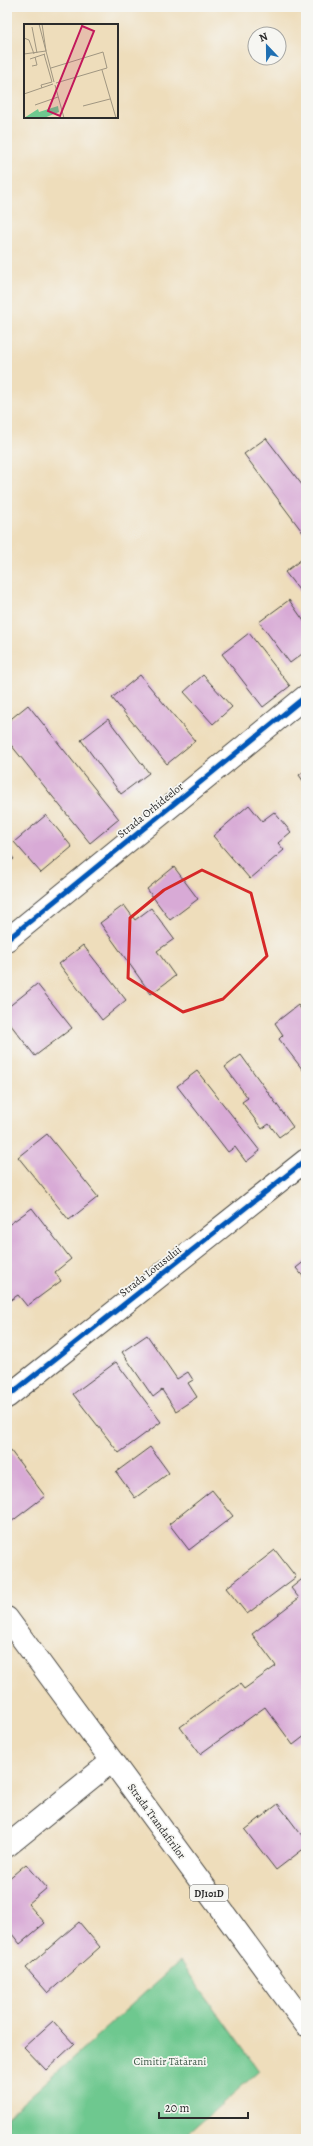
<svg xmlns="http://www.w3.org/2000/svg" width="313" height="2146" viewBox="0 0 313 2146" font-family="Alegreya,serif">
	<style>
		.green { fill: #6ec88f; stroke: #4c7a5d }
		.building { fill: #d8aad6 }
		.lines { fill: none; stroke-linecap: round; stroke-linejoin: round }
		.minor-casing { stroke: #484641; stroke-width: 24 }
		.major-casing { stroke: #484641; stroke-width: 24 }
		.minor { stroke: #fff; stroke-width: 22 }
		.major { stroke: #fff; stroke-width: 22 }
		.cycleway-casing { stroke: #f6f6f2; stroke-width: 8 }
		.cycleway { stroke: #0057b8; stroke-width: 5 }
		.marked { fill: none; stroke: #d62828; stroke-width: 3; stroke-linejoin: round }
		.labels { text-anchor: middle; stroke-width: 3.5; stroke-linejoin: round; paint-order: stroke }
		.shield { fill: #f6f6f2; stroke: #686867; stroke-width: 1 }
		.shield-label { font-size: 10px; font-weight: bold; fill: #2b2b2b }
		.street-label { font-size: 11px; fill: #2b2b2b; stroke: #f6f6f2 }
		.park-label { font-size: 11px; fill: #3f5a49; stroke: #f6f6f2 }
		.inset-road { fill: none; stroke: #a09681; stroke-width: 1 }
		.view { fill: #c2185b; fill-opacity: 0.15; stroke: #c2185b; stroke-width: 2 }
		.inset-edge { fill: none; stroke: #2b2b2b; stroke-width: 2 }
	</style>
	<rect width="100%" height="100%" fill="#f6f6f2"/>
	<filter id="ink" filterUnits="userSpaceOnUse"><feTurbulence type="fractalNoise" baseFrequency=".025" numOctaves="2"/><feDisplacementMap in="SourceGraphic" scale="8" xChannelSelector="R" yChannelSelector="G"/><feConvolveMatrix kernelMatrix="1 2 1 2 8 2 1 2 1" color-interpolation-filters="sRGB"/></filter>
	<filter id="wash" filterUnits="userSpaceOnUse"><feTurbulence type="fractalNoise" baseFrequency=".012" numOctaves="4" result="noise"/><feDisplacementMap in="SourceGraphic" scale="16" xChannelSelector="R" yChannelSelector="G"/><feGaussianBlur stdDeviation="0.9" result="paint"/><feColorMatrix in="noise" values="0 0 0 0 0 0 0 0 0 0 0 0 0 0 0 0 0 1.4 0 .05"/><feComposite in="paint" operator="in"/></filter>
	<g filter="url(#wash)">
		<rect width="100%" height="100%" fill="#edb"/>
		<path class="green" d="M 180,1961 L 259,2071 L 182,2139 L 7,2139 L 7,2117 Z"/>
		<g id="blocks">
			<path class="building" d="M 266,438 L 306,490 L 306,532 L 304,534 L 244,454 Z
				M 306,556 L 306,599 L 285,572 Z
				M 289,600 L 306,624 L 306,651 L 290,663 L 259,622 Z
				M 249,633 L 290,686 L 263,707 L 222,654 Z
				M 140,675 L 195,741 L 167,764 L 112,698 Z
				M 203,675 L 232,707 L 213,724 L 184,692 Z
				M 28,705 L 119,819 L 90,843 L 7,740 L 7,722 Z
				M 108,719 L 149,773 L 121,794 L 81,740 Z
				M 306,770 L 306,785 L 299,775 Z
				M 249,805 L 262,821 L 274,812 L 291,832 L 278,843 L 284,850 L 250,879 L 213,836 Z
				M 46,815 L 72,847 L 41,873 L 14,842 Z
				M 7,850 L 14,859 L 7,864 Z
				M 174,867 L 198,899 L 170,920 L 147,889 Z
				M 124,905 L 135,920 L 151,908 L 174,939 L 157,951 L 175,976 L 151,994 L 100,923 Z
				M 83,945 L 126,1000 L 102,1020 L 59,964 Z
				M 37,984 L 72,1028 L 35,1056 L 7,1020 L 7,1008 Z
				M 298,1005 L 306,1016 L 306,1074 L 279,1039 L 283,1035 L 275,1023 Z
				M 241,1055 L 293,1127 L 279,1137 L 269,1124 L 262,1129 L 242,1102 L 248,1098 L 225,1067 Z
				M 197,1071 L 260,1151 L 246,1162 L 235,1147 L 228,1152 L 177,1086 Z
				M 47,1134 L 98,1197 L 69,1220 L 18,1157 Z
				M 32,1208 L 71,1259 L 55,1272 L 61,1281 L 27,1306 L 18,1295 L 9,1301 L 7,1298 L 7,1226 Z
				M 306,1260 L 306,1280 L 296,1268 Z
				M 147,1335 L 177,1379 L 188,1372 L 193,1380 L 188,1383 L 197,1397 L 176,1411 L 162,1390 L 153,1397 L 122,1352 Z
				M 116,1362 L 161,1422 L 119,1453 L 73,1394 Z
				M 7,1446 L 45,1496 L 7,1525 Z
				M 150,1447 L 169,1473 L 135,1498 L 116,1472 Z
				M 212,1490 L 233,1516 L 189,1550 L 169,1524 Z
				M 275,1550 L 296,1577 L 247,1614 L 226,1588 Z
				M 306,1576 L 306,1735 L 293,1745 L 265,1707 L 200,1754 L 180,1727 L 240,1684 L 244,1689 L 276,1666 L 252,1634 L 299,1598 L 291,1588 Z
				M 278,1804 L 306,1841 L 306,1847 L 276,1870 L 245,1830 Z
				M 26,1864 L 47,1888 L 28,1904 L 45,1923 L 20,1944 L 7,1928 L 7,1880 Z
				M 79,1922 L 100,1947 L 48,1993 L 26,1968 Z
				M 53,2021 L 74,2044 L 46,2070 L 24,2047 Z"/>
		</g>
	</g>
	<g filter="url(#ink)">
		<use href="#blocks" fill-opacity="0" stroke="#484641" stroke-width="1"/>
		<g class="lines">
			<defs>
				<path id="minor" d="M 7,940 L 306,696
					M 7,1397 L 306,1160
					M 7,1846 L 112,1761"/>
				<path id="major" d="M 7,1618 L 306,2025"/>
			</defs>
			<use href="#minor" class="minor-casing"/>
			<use href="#major" class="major-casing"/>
			<use href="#minor" class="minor"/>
			<use href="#major" class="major"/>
			<defs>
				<path id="cycleway" d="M 7,940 L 306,696
					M 7,1397 L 306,1160"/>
			</defs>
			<use href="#cycleway" class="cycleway-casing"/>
			<use href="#cycleway" class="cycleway"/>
		</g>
	</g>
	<path class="marked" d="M 202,870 L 251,893 L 267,956 L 223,999 L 183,1012 L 128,978 L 130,918 L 164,890 Z"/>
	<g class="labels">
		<rect class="shield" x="190" y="1885" width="38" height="16" rx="3"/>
		<g class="shield-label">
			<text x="209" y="1897">DJ101D</text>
		</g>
		<g class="street-label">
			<text transform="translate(150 810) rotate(-39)" y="4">Strada Orhideelor</text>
			<text transform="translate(150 1271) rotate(-38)" y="4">Strada Lotusului</text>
			<text transform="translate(157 1821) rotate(54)" y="4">Strada Trandafirilor</text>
		</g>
		<g class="park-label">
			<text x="170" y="2065">Cimitir Tătărani</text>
		</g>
	</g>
	<g transform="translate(24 24)">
		<rect width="94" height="94" fill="#edb"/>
		<path d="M 34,82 L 35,88 L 20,94 L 0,94 L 14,85 L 15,88 Z" fill="#6ec88f"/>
		<path class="inset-road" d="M 15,0 L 30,58M 8,3 L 13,29M 0,14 L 5,16 L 10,30M 0,30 L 22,27 L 18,0M 6,35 L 21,30M 8,42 L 13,41 L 11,33M 27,44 L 79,28 L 83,44 L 32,59M 78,46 L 92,94M 31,61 L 40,94M 18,64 L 17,61 L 28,58 L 20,30M 0,70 L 29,60M 11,81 L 34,73M 59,82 L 86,75"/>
		<path class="view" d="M 58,2 L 70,7 L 36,92 L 24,87 Z"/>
		<rect width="94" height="94" class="inset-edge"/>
	</g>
	<rect width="313" height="2146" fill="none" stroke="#f6f6f2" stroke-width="24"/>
	<g transform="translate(267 46) rotate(338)"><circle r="19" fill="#f6f6f2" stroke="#a5a5a2"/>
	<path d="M0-3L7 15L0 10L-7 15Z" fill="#1f6fb2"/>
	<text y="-6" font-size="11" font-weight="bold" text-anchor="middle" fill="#2b2b2b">N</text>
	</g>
	<path d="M159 2112v6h89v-6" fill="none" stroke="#2b2b2b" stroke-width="2"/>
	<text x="165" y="2112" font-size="12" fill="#2b2b2b" stroke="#f6f6f2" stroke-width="3" paint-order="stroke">20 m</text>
</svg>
